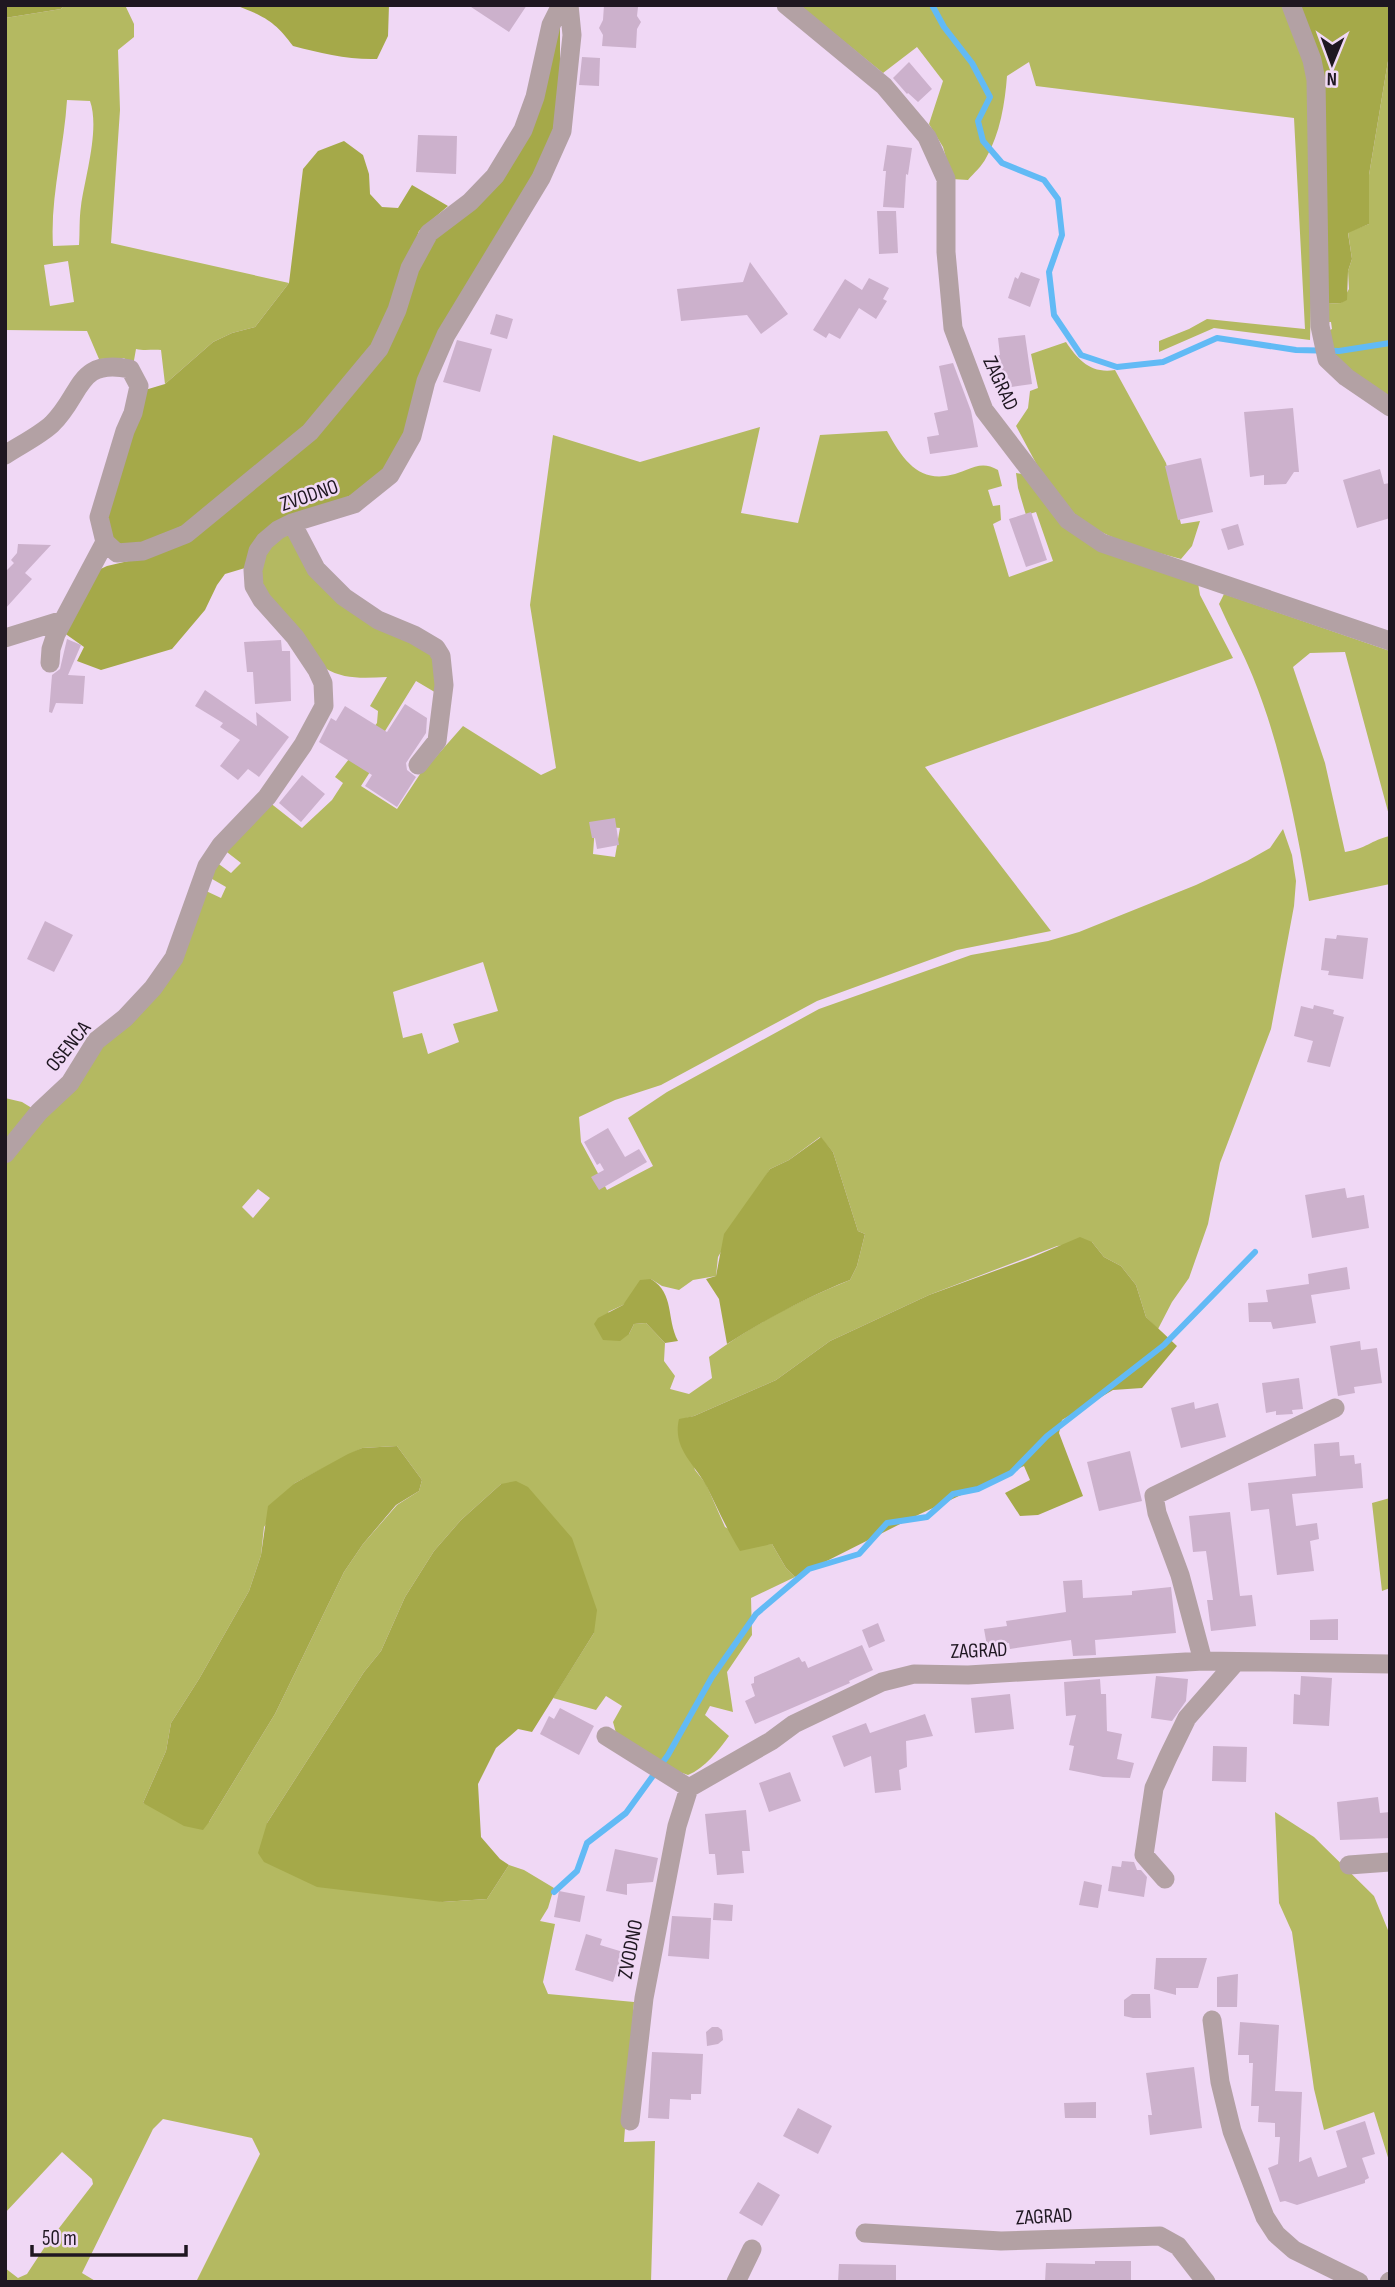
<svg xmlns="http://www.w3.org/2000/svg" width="1395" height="2287" viewBox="0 0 1395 2287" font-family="'Sofia Sans Condensed',sans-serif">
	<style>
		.green { fill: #b4b961; fill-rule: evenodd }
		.forest { fill: #a5a949 }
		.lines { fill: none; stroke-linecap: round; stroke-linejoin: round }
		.stream { stroke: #62baf5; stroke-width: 6 }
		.building { fill: #ccb1cc }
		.street { stroke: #b3a1a4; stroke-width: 19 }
		.labels { text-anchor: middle; stroke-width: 5; stroke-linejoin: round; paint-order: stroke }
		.street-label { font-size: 21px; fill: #1f1721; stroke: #f0d8f5 }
	</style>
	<rect width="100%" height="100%" fill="#f0d8f5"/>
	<path class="green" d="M 64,5 L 125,5 L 134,24 L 134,37 L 118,50 L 120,110 L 111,243 L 289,283 L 255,327 L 232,333 L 213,342 L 165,384 L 161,350 C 152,349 145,351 136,349 L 133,366 L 124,358 L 99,359 L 87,331 L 5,330 L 5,18 L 61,9 ZM 67,100 L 90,101 C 100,129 85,177 81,206 C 79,219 80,233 79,245 L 53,246 C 50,197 64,149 67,100 ZM 68,261 L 74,302 L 50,306 L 44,265 Z
		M 799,5 L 1283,5 L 1304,53 L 1308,84 L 1311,302 L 1310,340 L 1214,328 L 1159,352 L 1159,341 L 1189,329 L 1207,319 L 1305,329 L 1294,118 L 1036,86 L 1029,62 L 1007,76 C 1005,103 1000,134 986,158 C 982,166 974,173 968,180 L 952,179 L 943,147 L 929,124 L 943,81 L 917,47 L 883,73 Z
		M 1390,49 L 1390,396 L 1372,389 L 1335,355 L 1326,332 L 1332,329 L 1331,322 L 1327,322 L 1324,304 L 1341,303 L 1349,289 L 1348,271 L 1352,259 L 1348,232 L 1369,224 L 1369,175 Z
		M 1066,342 C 1078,360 1091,374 1115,370 L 1166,463 L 1181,524 L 1200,521 L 1192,546 L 1181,559 C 1141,548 1093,537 1065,504 C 1044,482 1031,453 1016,426 L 1028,408 L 1030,391 L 1038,388 L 1031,354 Z
		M 760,427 L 741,513 L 798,523 L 820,435 L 887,431 C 906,466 924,488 966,470 C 978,465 986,463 998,470 L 1002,486 L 988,490 L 993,506 L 1000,505 L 1001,520 L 993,524 L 1009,577 L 1053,561 L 1036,512 L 1026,515 L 1018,488 L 1016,473 L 1022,474 L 1062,525 L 1198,583 L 1200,595 L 1233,658 L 925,767 L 1051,931 L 957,950 L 817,1001 L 661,1085 L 615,1100 L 579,1117 L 581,1142 L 607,1190 L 653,1166 L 628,1118 L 667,1092 L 819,1009 L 971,955 L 1048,941 L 1079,932 L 1196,885 L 1247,861 L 1270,848 L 1283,829 L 1292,855 L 1296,881 L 1294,906 L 1271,1029 L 1220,1163 L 1208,1224 L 1189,1278 L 1172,1302 L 1158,1329 L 1146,1317 L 1136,1285 L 1121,1266 L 1104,1257 L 1092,1242 L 1057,1246 L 929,1295 L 830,1341 L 776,1380 L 694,1416 L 679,1420 L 695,1470 L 706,1484 L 725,1527 L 757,1545 L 772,1544 L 786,1568 L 795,1577 L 751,1598 L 752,1635 L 727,1672 L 733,1712 L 710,1706 L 705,1715 L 729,1736 C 718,1751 705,1768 688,1775 L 671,1769 L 616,1733 L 613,1722 L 622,1706 L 606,1696 L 596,1710 L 553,1698 L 594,1633 L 501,1484 L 461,1520 L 434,1551 L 405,1597 L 381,1651 L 364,1672 L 267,1823 L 442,1902 L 487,1899 L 509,1865 L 524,1870 L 554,1888 L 548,1908 L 540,1921 L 555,1924 L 543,1982 L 548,1994 L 634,2002 L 624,2142 L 655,2141 L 651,2282 L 196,2282 L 260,2154 L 252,2138 L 163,2119 L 153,2129 L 82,2273 L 97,2282 L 5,2282 L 5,2268 L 18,2278 L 27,2274 L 46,2245 L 93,2184 L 92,2179 L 62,2152 L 5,2213 L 5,1162 L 95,1051 L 136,1016 L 204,890 L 221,898 L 226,887 L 207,876 L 216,862 L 231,873 L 241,863 L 223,849 L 269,802 L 302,828 L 332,800 L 343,783 L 335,777 L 377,723 L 378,711 L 370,706 L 387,677 C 365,678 344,680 325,668 L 263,591 L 259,559 L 285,530 L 301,555 L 434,657 L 438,694 L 416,681 L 377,744 L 384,750 L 361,786 L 397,809 L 428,762 L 434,759 L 463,726 L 541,775 L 556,768 L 530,605 L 553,435 L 640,462 ZM 595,826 L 620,828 L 615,857 L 593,854 ZM 483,962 L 498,1011 L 453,1024 L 459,1042 L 428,1054 L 422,1033 L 403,1038 L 393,992 ZM 820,1137 L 833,1152 L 858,1231 L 865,1234 L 857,1266 L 850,1280 C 800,1300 752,1325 709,1357 L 712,1378 L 689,1394 L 670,1389 L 675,1376 L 664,1361 L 665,1343 L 646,1323 L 634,1324 L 629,1334 L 608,1312 L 623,1305 L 651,1279 L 662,1286 L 679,1290 L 693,1280 L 716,1276 L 718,1257 L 770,1169 L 789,1160 ZM 258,1189 L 270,1198 L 253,1218 L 242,1207 ZM 397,1446 L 422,1480 L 419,1491 L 397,1505 L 363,1544 L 344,1572 L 275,1714 L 209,1822 L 143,1803 L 166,1751 L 171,1723 L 199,1679 L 249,1591 L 261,1555 L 264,1527 L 295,1483 L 362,1448 Z
		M 1224,594 L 1390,651 L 1390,819 L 1345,652 L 1310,653 L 1293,667 L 1325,763 L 1345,852 C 1366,849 1371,840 1390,836 L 1390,884 L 1309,901 C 1297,828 1281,746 1253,677 C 1243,652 1230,629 1219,604 Z
		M 5,1098 L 22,1102 L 35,1110 L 5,1143 Z
		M 1390,1498 L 1390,1588 L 1382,1591 L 1372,1503 Z
		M 1275,1812 L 1314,1837 L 1374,1896 L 1390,1935 L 1390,2164 L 1374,2112 L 1324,2130 L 1314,2089 L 1292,1932 L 1279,1903 Z"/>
	<path class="forest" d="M 5,5 L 64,5 L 61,9 L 5,18 Z
		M 235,5 L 389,5 L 388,36 L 377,59 C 349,60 320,53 293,46 C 275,21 264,16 235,5 Z
		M 1297,5 L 1390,5 L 1390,49 L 1369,175 L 1369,224 L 1348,233 L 1352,259 L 1348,271 L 1347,300 L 1341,303 L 1324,304 L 1321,94 Z
		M 560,19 L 560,101 L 556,128 L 385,470 L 362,489 L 331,506 L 294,516 L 245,568 L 225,574 L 217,585 L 205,610 L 172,649 L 101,670 L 77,661 L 84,647 L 60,630 L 92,573 L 107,566 L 158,554 L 315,434 L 415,273 L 430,242 L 511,159 Z
		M 344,141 L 363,155 L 369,174 L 370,194 L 382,207 L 398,208 L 412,185 L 448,206 L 419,231 L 392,306 L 376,340 L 304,428 L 192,521 L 140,546 L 114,544 L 102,518 L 145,390 L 165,384 L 213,342 L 232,333 L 255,327 L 289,283 L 303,169 L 318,151 Z
		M 821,1137 L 833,1152 L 858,1231 L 865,1234 L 857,1266 L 850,1280 C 807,1297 766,1319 727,1344 L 719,1299 L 706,1279 L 716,1276 L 724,1234 L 770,1169 L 789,1160 Z
		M 1080,1237 L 1092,1242 L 1104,1257 L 1121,1266 L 1136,1285 L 1146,1317 L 1177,1346 L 1142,1388 L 1113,1390 L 1062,1420 L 1059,1433 L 1083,1496 L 1038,1515 L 1020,1516 L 1005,1493 L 1030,1480 L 1024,1466 L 920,1514 L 795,1577 L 786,1568 L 772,1544 L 740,1551 C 727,1530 718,1509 707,1487 C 695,1464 672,1449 679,1419 L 694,1416 L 776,1380 L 830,1341 L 929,1295 L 1033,1257 Z
		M 651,1279 C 675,1294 666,1318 678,1341 L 665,1343 L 646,1323 L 634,1324 L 629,1334 L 620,1341 L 603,1340 L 594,1324 L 598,1318 L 623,1305 L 640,1280 Z
		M 397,1446 L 422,1480 L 419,1491 L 396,1505 L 363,1544 L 344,1572 L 275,1714 L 209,1822 L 203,1830 L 184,1826 L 143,1803 L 166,1751 L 171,1723 L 199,1679 L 249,1591 L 261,1555 L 268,1506 L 295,1483 L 348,1454 L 362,1448 Z
		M 516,1481 L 528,1487 L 572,1538 L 597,1610 L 594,1633 L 532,1732 L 518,1729 L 496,1748 L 478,1784 L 481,1837 L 500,1859 L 509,1865 L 487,1899 L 442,1902 L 317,1887 L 264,1862 L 258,1853 L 267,1823 L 364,1672 L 381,1651 L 405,1597 L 434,1551 L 461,1520 L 501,1484 Z"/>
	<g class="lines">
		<path class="stream" d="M 932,5 L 944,27 L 972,63 L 990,97 L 978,121 L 983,141 L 1002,163 L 1044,180 L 1058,199 L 1062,235 L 1049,272 L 1054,315 L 1081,355 L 1117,367 L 1163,362 L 1217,338 L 1296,350 L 1339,351 L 1390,343
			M 554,1892 L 577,1871 L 587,1843 L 626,1813 L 668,1755 L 712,1677 L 756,1614 L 809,1569 L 859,1554 L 887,1523 L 927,1517 L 953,1494 L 978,1489 L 1011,1473 L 1047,1436 L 1164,1345 L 1255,1252"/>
	</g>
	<path class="building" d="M 468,5 L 527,5 L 509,32 Z
		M 604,5 L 638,7 L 637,16 L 641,22 L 637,29 L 636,48 L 602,46 L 603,35 L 599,28 L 603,20 Z
		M 582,57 L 600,58 L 599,86 L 579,85 Z
		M 909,62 L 932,89 L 918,102 L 908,93 L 907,94 L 893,78 Z
		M 418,135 L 457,136 L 456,174 L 416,172 Z
		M 887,145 L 912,148 L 908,175 L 906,174 L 904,208 L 883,207 L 886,171 L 883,171 Z
		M 877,211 L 896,211 L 898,253 L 879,254 Z
		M 750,262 L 788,314 L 761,334 L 747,315 L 681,321 L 677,289 L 743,282 Z
		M 1021,272 L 1040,279 L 1030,307 L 1008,298 L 1015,277 L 1018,279 Z
		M 869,278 L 889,288 L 883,299 L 887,301 L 876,319 L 859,308 L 840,339 L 829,333 L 826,338 L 813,330 L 845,279 L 862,290 Z
		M 496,314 L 513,319 L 507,339 L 490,334 Z
		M 1025,335 L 1032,384 L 998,389 L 993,356 L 1000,355 L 998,338 Z
		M 457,340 L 492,349 L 480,392 L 443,382 Z
		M 953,363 L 971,411 L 978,447 L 930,454 L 927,437 L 939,435 L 934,413 L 948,410 L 939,366 Z
		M 1293,408 L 1299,472 L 1294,472 L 1286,484 L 1264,485 L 1264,475 L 1250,477 L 1244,412 Z
		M 1201,458 L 1213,512 L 1178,520 L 1165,466 Z
		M 1380,469 L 1384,484 L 1390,483 L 1390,518 L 1357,528 L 1343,480 Z
		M 1031,512 L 1047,560 L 1026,567 L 1009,519 Z
		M 1238,524 L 1244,545 L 1228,550 L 1221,529 Z
		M 18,544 L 51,545 L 25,573 L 32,579 L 5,609 L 5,572 L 14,563 L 11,560 L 17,553 Z
		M 67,639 L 81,645 L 68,675 L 85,676 L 83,704 L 56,703 L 52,713 L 49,712 L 52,675 L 60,669 Z
		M 281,640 L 282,651 L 290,651 L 291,701 L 255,704 L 253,672 L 247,672 L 244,642 Z
		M 205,690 L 257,726 L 256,712 L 289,737 L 259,777 L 248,769 L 238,780 L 220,766 L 240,740 L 220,727 L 223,723 L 195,706 Z
		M 405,704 L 427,718 L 426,733 L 406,763 L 407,770 L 416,777 L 397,807 L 365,786 L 372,775 L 319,742 L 331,718 L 336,721 L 345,706 L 387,732 Z
		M 302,775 L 325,794 L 301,822 L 279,803 Z
		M 615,818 L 619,845 L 597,849 L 595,838 L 592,838 L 589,822 Z
		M 45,921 L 73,935 L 54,972 L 27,959 Z
		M 1337,935 L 1368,938 L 1363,979 L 1328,975 L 1329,971 L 1321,970 L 1325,938 L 1336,939 Z
		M 1314,1005 L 1334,1010 L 1333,1014 L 1344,1017 L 1330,1067 L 1307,1062 L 1313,1041 L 1294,1036 L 1301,1006 L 1313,1009 Z
		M 608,1128 L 625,1157 L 639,1149 L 647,1162 L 599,1190 L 591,1177 L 604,1170 L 600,1163 L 597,1165 L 584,1142 Z
		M 1345,1188 L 1347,1198 L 1364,1195 L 1369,1228 L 1312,1238 L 1305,1195 Z
		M 1347,1267 L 1350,1289 L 1311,1295 L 1316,1323 L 1273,1329 L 1271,1322 L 1249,1322 L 1248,1303 L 1268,1302 L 1266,1290 L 1309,1284 L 1308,1274 Z
		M 1360,1341 L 1361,1350 L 1377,1348 L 1382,1383 L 1354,1387 L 1355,1393 L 1338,1396 L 1330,1346 Z
		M 1299,1378 L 1303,1409 L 1292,1410 L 1293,1414 L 1276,1415 L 1276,1411 L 1266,1413 L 1262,1383 Z
		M 1194,1402 L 1195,1409 L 1218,1403 L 1226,1437 L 1181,1448 L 1171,1408 Z
		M 1339,1442 L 1340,1456 L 1354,1455 L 1355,1464 L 1361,1463 L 1363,1488 L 1292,1494 L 1296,1526 L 1317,1523 L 1319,1539 L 1310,1541 L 1314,1571 L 1277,1575 L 1269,1509 L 1251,1511 L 1248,1483 L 1316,1476 L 1314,1444 Z
		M 1130,1451 L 1142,1501 L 1099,1511 L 1087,1462 Z
		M 1230,1512 L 1240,1596 L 1252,1595 L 1256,1626 L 1211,1631 L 1207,1600 L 1213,1600 L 1206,1551 L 1193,1552 L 1189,1516 Z
		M 1082,1580 L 1083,1598 L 1132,1595 L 1132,1591 L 1171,1587 L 1176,1633 L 1095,1640 L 1096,1655 L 1073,1656 L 1071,1640 L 1010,1649 L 1009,1643 L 987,1646 L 984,1629 L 1007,1626 L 1006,1621 L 1066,1612 L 1063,1581 Z
		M 1338,1619 L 1338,1640 L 1310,1640 L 1310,1620 Z
		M 878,1623 L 885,1641 L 869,1648 L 862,1630 Z
		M 862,1645 L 873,1670 L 849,1681 L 850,1683 L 755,1724 L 745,1701 L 755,1696 L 751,1684 L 754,1683 L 754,1677 L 799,1657 L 802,1662 L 805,1661 L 808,1668 Z
		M 1156,1676 L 1188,1679 L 1186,1701 L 1172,1721 L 1151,1718 Z
		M 1301,1676 L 1332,1678 L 1329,1726 L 1293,1724 L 1294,1694 L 1300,1695 Z
		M 1100,1679 L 1101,1694 L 1106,1694 L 1107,1731 L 1122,1734 L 1117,1759 L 1134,1763 L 1130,1778 L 1103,1777 L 1069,1770 L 1074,1746 L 1069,1745 L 1076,1715 L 1066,1716 L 1064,1682 Z
		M 1010,1694 L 1014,1729 L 975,1733 L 971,1698 Z
		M 560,1708 L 594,1726 L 579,1755 L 540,1734 L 549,1716 L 554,1719 Z
		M 925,1714 L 933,1736 L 906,1741 L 907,1767 L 899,1770 L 901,1790 L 875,1793 L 871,1756 L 844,1767 L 832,1736 L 866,1723 L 870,1733 Z
		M 1213,1746 L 1247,1747 L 1246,1782 L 1212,1781 Z
		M 790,1772 L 801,1801 L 769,1812 L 759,1783 Z
		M 1378,1797 L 1380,1813 L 1390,1812 L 1390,1838 L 1340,1840 L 1337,1802 Z
		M 746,1810 L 750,1851 L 742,1851 L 744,1873 L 717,1875 L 715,1854 L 709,1854 L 705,1814 Z
		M 615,1849 L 658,1858 L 653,1882 L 627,1884 L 627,1895 L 606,1891 Z
		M 1122,1861 L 1134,1862 L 1137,1870 L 1141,1870 L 1147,1877 L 1144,1897 L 1108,1891 L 1112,1866 L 1121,1867 Z
		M 1084,1881 L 1102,1885 L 1098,1908 L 1079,1905 Z
		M 559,1891 L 585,1896 L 580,1922 L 554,1917 Z
		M 714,1903 L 733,1905 L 732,1921 L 713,1920 Z
		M 672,1916 L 711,1918 L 709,1959 L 668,1956 Z
		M 586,1934 L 602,1939 L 600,1945 L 623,1952 L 613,1982 L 575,1970 Z
		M 1156,1958 L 1207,1958 L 1198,1988 L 1176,1988 L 1176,1995 L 1154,1989 Z
		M 1238,1974 L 1237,2007 L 1217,2007 L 1217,1977 Z
		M 1132,1994 L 1150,1994 L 1151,2018 L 1133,2018 L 1124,2016 L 1124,2000 Z
		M 1240,2022 L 1279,2025 L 1275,2091 L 1302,2092 L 1299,2162 L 1311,2157 L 1318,2177 L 1347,2167 L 1336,2131 L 1365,2121 L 1375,2154 L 1362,2158 L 1369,2178 L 1365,2180 L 1365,2183 L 1297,2205 L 1285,2201 L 1280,2202 L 1268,2168 L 1278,2164 L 1280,2137 L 1275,2137 L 1275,2123 L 1258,2122 L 1259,2106 L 1251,2106 L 1253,2063 L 1249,2063 L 1249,2055 L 1238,2055 Z
		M 712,2027 L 718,2027 L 722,2030 L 723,2040 L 718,2044 L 707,2046 L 706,2032 Z
		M 652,2052 L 703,2054 L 701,2094 L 691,2094 L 691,2100 L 670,2099 L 669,2119 L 648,2118 Z
		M 1194,2067 L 1202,2128 L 1150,2135 L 1148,2115 L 1152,2115 L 1146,2073 Z
		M 1096,2102 L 1096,2118 L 1065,2118 L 1064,2103 Z
		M 798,2108 L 832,2126 L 818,2154 L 783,2136 Z
		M 758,2182 L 780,2195 L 762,2226 L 739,2213 Z
		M 1095,2261 L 1131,2261 L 1131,2282 L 1045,2282 L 1046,2263 L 1095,2264 Z
		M 839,2264 L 896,2265 L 896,2282 L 838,2282 Z"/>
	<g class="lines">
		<path class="street" d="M 786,5 L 884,86 L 927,137 L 946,179 L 946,252 L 953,328 L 984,410 L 1068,520 L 1102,543 L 1390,641
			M 1291,5 L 1312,60 L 1316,80 L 1320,326 L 1327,359 L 1346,377 L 1390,407
			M 5,455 C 20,445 39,436 52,424 C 83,394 76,358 130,369 L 139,386 L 133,413 L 125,431 L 99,517 L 105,542 L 117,553 L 143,551 L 186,534 L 310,432 L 379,349 L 397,310 L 410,268 L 429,233 L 470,202 L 495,176 L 523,130 L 535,97 L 551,25 L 561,5
			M 292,523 L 316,569 L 344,597 L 378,620 L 414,635 L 436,648 L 441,656 L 444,685 L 437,741 L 418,765
			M 5,638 L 63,620
			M 50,663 L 51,649 L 56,634 L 105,542
			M 5,1154 L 39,1112 L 70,1083 L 96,1041 L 125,1018 L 153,988 L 174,958 L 207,866 L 221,845 L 267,797 L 303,745 L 324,706 L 323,683 L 317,670 L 295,637 L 262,600 L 254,586 L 253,570 L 258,551 L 265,541 L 278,530 L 292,523 L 354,504 L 390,475 L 412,436 L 426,381 L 446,335 L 541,178 L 562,131 L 572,35 L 569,5
			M 1203,1661 L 1180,1575 L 1157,1513 L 1154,1496 L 1335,1408
			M 606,1736 L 689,1788
			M 1349,1865 L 1390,1862
			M 1165,1879 L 1144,1855 L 1154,1788 L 1168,1757 L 1187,1718 L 1236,1662
			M 1212,2020 L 1220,2082 L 1232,2131 L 1265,2217 L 1276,2234 L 1294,2250 L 1359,2282
			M 630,2121 L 644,1998 L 677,1826 L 689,1788 L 771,1741 L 794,1724 L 882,1682 L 914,1674 L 968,1675 L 1203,1661 L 1390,1664
			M 865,2233 L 1001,2241 L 1160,2236 L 1178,2246 L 1206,2282
			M 736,2282 L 752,2249
			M 1389,2282 L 1390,2281"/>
	</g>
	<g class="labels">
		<g class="street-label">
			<text transform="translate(1001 383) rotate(65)" y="7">ZAGRAD</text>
			<text transform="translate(309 495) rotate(-19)" y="7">ZVODNO</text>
			<text transform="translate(68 1046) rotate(-51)" y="7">OSENCA</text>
			<text transform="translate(979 1650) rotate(-2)" y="7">ZAGRAD</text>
			<text transform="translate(630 1949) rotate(-79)" y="7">ZVODNO</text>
			<text transform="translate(1044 2216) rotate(-3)" y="7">ZAGRAD</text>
		</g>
	</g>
	<rect width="1395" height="2287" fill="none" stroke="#1f1721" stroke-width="14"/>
	<g transform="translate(1332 63) rotate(181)" stroke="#f0d8f5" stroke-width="5" paint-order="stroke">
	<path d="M0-5L12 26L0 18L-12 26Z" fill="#1f1721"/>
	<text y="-10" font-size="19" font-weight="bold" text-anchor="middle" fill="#1f1721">N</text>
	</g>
	<path d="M32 2245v10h154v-10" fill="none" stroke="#1f1721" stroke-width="3.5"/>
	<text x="42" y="2245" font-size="21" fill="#1f1721" stroke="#f0d8f5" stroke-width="5" paint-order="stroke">50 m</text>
</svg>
